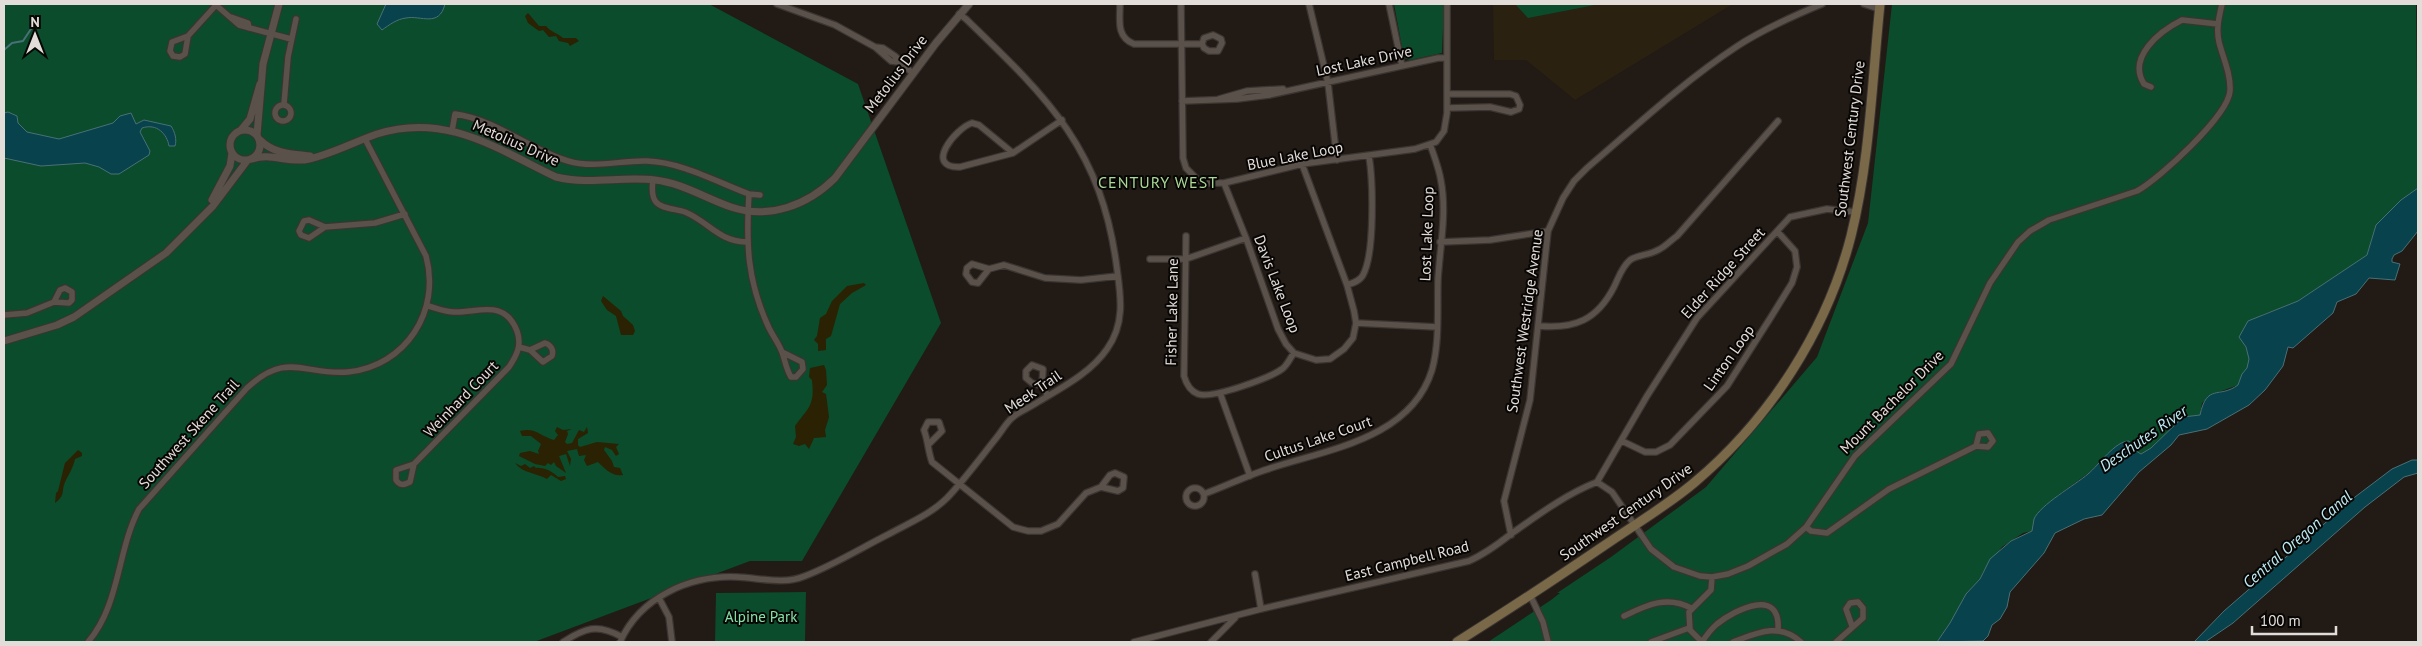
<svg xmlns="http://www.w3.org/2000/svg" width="2422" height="646" viewBox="0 0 2422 646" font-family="'PT Sans',sans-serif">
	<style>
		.commercial { fill: #2a2111 }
		.green { fill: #0a4c2b }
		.sand { fill: #2a2202 }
		.water { fill: #08424c; stroke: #4a7077 }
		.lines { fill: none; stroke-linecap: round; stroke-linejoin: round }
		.stream { stroke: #4a7077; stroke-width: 2 }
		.minor-casing { stroke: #3b3532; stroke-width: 8 }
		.tertiary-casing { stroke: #3b3532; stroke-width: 9 }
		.secondary-casing { stroke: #3b3532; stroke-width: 11 }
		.minor { stroke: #5a514b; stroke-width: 5.5 }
		.tertiary { stroke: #5a514b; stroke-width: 7 }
		.secondary { stroke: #7a6948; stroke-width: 9 }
		.labels { text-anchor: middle; stroke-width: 4; stroke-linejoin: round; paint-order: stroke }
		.street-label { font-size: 15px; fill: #e3ddda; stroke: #080604 }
		.park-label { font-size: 15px; fill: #83e3a7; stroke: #080604 }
		.neighbourhood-label { font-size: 16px; letter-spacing: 1px; fill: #abd896; stroke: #080604 }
		.water-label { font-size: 16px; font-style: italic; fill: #bdecf5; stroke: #080604 }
	</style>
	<rect width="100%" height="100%" fill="#211a15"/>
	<path class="commercial" d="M 1493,4 L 1733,4 L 1575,100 L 1526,60 L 1494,60 Z"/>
	<path class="green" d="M 4,4 L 709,4 L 858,84 L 941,323 L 802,561 L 750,561 L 534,642 L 4,642 Z
		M 1394,4 L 1444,4 L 1442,53 L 1410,60 L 1404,58 Z
		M 1515,4 L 1600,4 L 1528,18 Z
		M 1892,4 L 2416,4 L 2418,188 L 2401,200 L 2376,225 L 2367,255 L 2298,301 L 2262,315 L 2239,336 C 2245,345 2252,356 2248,367 C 2245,374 2240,377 2238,385 L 2216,393 L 2202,403 L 2200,415 L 2183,417 L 2151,448 L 2141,454 L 2136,452 L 2135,447 L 2109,453 L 2090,472 L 2057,496 L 2042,510 L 2034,520 L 2032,531 L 2023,533 L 2002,547 L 1983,572 L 1980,579 L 1966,594 L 1950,623 L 1937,642 L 1488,642 L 1551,600 L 1560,593 L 1557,593 L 1611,557 L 1706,487 L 1817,357 L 1868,223 Z
		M 806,592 L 805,642 L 715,642 L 716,593 Z"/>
	<path class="sand" d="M 528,13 L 539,26 L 546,26 C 551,32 557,33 563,38 L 576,38 L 579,41 L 570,46 L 568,43 L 559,41 L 556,36 L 549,37 L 543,30 L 539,31 L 528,23 L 525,16 Z
		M 864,283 L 866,285 L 852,293 L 840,304 L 831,336 L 826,339 L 826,350 L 818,351 L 818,344 L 814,340 L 817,336 L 820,318 L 826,314 L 832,301 L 847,286 Z
		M 603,296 L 621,311 L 623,316 L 633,325 L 635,331 L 633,335 L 621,335 L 616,316 L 607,310 L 601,301 Z
		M 824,365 L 826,370 L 827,385 L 822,392 L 826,394 L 829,417 L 825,430 L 826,437 L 814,438 L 809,449 L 805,444 L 799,446 L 793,444 L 796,437 L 795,426 C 808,408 815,406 812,380 L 809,377 L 810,368 Z
		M 557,427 L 563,430 L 572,429 L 567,431 L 568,434 L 565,442 L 567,444 L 572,443 L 579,430 L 584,432 L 587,427 L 588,433 L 578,439 L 578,445 L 580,447 L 597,442 L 619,444 L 616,447 L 619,454 L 616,456 L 612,450 L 605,447 L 604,450 L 612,461 L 614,467 L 620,468 L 623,475 C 612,477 604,468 598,462 L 587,466 L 584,460 L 586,455 L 579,456 L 577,449 L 567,451 L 571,459 L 570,466 L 566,454 L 559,456 L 566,473 L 556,466 L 554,462 L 551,465 L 548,463 L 545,466 L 535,464 L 519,456 L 520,453 L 530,451 L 539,454 L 538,451 L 541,444 L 531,436 L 522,436 L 520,431 C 535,427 540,436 554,440 L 558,435 L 555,431 Z
		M 78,450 L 82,453 L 82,456 L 75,459 C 73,468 69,474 65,482 C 61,491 66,495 55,503 L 56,493 L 58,491 L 65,463 Z
		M 515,463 L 521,466 L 525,464 L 530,468 L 534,466 L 536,468 C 543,467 552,471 558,477 L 565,476 L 566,479 L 561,481 L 551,475 L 547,479 C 537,473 522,473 515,463 Z"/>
	<path class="water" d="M 386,4 L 445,4 C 439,28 421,15 406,18 C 397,19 389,25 382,30 L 377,24 Z
		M 8,112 L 17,116 L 18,123 L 27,132 L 59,139 L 113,123 L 120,116 L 131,113 L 136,124 L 144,120 L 171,126 C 175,132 177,140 175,146 L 169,146 C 167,134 157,123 142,128 L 140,132 L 150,151 L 149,155 L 119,174 L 111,174 L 99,167 L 85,163 L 41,166 L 4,158 L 4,113 Z
		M 2418,188 L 2418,231 L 2402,251 L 2394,255 L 2392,259 L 2392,262 L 2400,264 L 2395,280 L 2369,278 L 2356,294 L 2337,302 L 2333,313 L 2293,348 L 2288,347 L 2283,366 L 2265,390 L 2249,405 L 2207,429 L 2179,435 L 2171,445 L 2139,472 L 2102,515 L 2084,519 L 2055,533 L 2044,553 L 2010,592 L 2007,607 L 2000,619 L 1992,625 L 1988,636 L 1983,641 L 1937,642 L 1950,623 L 1966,594 L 1980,579 L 1990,559 L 2011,541 L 2032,531 C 2033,527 2033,523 2034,519 C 2040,505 2075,485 2088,474 C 2099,465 2115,441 2129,441 L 2136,451 L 2141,454 L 2151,448 L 2183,417 L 2200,415 C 2207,383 2219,399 2238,385 L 2242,374 L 2247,368 L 2249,359 L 2246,347 L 2239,337 L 2248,321 L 2298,301 L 2367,255 L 2376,225 L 2401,200 Z
		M 2412,460 L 2418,460 L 2418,473 L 2404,477 L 2365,507 L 2233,623 L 2205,642 L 2194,642 L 2224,611 L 2355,497 L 2392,469 Z"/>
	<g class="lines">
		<path class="stream" d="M 4,50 L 12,43 L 23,41 L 35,23"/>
		<defs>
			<path id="minor" d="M 777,4 L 835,25 L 875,47 L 883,48 L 895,56 L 913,74
				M 1120,4 C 1120,20 1116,37 1134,44 L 1202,44 L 1204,48 L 1209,51 L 1218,51 L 1222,43 L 1221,39 L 1213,35 L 1204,38 L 1202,44
				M 1181,4 L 1183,158 L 1186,168 L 1198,180 L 1206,183 L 1224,183 L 1302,164 L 1415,149 L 1436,142 L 1444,131 L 1447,113 L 1447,4
				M 1309,4 L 1328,83 L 1337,160
				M 1389,4 L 1402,66
				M 1864,4 L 1879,9
				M 216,5 L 239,25 L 291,39
				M 231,17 L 248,23 L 249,28
				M 188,36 L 185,54 L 180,57 L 173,56 L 170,51 L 172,42 L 188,36 L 217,4
				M 875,47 L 891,61 L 899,62
				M 2151,87 L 2144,84 C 2127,57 2160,31 2182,20 L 2218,24
				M 1219,99 L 1247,91 L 1283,89
				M 1182,101 L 1237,99 L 1269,95 L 1438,58 L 1447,58
				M 284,104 L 288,57 L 296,19
				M275 113a8 8 0 1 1 16 0a8 8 0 1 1-16 0Z
				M 1447,108 L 1490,107 L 1511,112 L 1519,109 L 1520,105 L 1516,96 L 1510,94 L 1447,94
				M 452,131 L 455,114 C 497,120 528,149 568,161 C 594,169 621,160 647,161 C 681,162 717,182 749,194 L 760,195
				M 1013,153 L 979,125 L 972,123 C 956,128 923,168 960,167 L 1013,153 L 1062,120
				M 653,180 C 652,187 651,196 656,202 C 662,209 677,209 685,212 C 709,222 718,241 746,242
				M 1224,183 L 1246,238 L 1278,329 L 1286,344 L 1294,353 L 1316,360 L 1330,359 L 1344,349 L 1353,338 L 1356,323 L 1354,311 L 1347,285 L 1302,164
				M 749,194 C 746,244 747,281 769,328 C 773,336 779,344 782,352 C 785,360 786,369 791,377 L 796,377 L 803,369 L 802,362 L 782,352
				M 325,227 L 309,238 L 301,235 L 299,231 L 304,221 L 309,220 L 325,227 L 375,223 L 405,214
				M 1186,236 L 1184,376 C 1186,383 1190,391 1198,394 C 1212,399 1270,378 1282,369 C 1287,366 1290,358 1294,353
				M 1440,242 L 1490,240 L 1548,231
				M 1150,259 L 1186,259 L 1246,238
				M 989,269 L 978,283 L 972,282 L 966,274 L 967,268 L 972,264 L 989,269 L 1004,265 L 1045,278 L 1081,280 L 1118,276
				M 1347,285 C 1353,283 1360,281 1363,275 C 1375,253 1373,181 1369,156
				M 4,315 L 27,313 L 54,302 L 69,303 L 72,300 L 72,292 L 65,288 L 60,290 L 54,302
				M 1356,323 L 1437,327
				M 1539,326 C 1575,329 1597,320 1614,287 C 1619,277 1621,268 1630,260 C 1637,255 1650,255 1658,250 C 1665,247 1671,240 1677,236 L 1778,121
				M 519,347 L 530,350 L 543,362 L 552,356 C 554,350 551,345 545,343 L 530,350
				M 1042,386 L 1032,383 L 1026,378 L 1026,371 L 1032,365 L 1043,369 L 1042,386 L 1048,396
				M 1220,393 L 1250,476
				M 1622,441 L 1645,452 L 1656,452 L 1670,445 L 1727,386 L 1771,317 L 1792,283 L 1797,267 L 1795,251 L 1777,231
				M 929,444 L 942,431 L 939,422 L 928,422 L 924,430 C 928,441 928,451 932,462 L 1013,527 L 1028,531 L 1041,531 L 1058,524 L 1086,493 L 1101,487 L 1110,475 L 1115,473 L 1124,477 L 1123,488 L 1118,491 L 1101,487
				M 414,464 L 410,482 C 404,485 400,486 396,480 L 396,470 L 414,464 L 509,367 C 517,355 522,345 517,331 C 504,298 478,313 454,312 C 445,312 436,308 428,306
				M 1597,482 L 1647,396 L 1697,318 L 1790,217 L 1827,209 L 1856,212
				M1186 497a9 9 0 1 1 18 0a9 9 0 1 1-18 0Z
				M 1204,494 C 1226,486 1248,475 1271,468 C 1330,449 1411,438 1432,370 C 1440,341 1437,309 1438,279 C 1440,247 1447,213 1441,181 C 1439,168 1434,156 1430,144
				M 1806,527 L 1811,531 L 1827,533 L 1889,489 L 1976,446 L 1988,447 L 1993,441 L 1988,433 L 1979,434 L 1976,446
				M 1511,535 L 1504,501 L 1530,400 L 1548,231 L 1563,198 L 1574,181 L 1587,168 C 1635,127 1683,82 1736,47 C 1763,29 1793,16 1822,4
				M 1255,574 L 1261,609
				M 1712,577 L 1711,590 L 1689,612 L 1690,630 L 1702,642 C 1706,636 1711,629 1717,624 C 1736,609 1781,587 1778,630
				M 1530,595 L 1543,622 L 1548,642
				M 659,598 L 669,617 L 672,642
				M 1624,616 C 1647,605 1667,595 1691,608
				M 88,642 C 120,605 117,551 139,509 L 247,388 C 288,350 304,376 348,372 C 406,366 441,311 426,256 L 365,139
				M 563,642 C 585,628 597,623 622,637
				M 620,642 C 640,597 690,575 737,577 C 760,578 784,585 805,576 C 834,565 861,548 889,534 C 909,523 931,514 947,498 C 965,479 981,457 997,437 C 1002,431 1006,423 1012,418 C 1018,412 1027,409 1033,405 C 1059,389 1090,374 1107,349 C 1125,324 1121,297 1117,269 C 1102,149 1048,98 966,19 L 959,14
				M 1134,642 L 1261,609 L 1469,561 C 1485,554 1497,545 1511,534 C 1538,515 1566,494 1597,482 L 1612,492 L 1651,549 L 1674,567 L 1700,576 L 1712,577 L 1728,574 L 1748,566 L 1787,544 L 1806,527 L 1855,456 L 1951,364 L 1990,283 L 2018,242 L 2030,231 L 2049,220 L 2137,191 C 2159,179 2228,116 2230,91 C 2231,74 2223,58 2219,42 C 2216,29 2219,17 2222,4
				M 1211,642 L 1235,618
				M 1651,642 L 1689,628
				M 1733,642 C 1757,633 1779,622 1801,642
				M 1836,642 L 1863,618 L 1863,608 L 1858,602 L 1850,603 L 1846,609 L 1852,626"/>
			<path id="tertiary" d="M230 145a15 15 0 1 1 30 0a15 15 0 1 1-30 0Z
				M 241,130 L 250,119 L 260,84
				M 257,135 L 263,64 L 279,4
				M 260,140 C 274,154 292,154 310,156
				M 252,159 C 271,152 289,164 309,159 C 332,154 354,142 377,134 C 446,112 497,149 556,177 C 589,185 622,176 655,180 C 682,183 705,198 731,207 C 769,220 808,205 835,178 L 936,43 L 969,4
				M 212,200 L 230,166 L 232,153
				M 4,341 L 57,325 L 74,317 L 166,253 L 213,206 L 247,161"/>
			<path id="secondary" d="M 1457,642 C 1508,610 1558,577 1608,543 C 1637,523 1668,505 1695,482 C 1770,419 1827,330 1851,236 C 1870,160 1872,81 1880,4"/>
		</defs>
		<use href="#minor" class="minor-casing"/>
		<use href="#tertiary" class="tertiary-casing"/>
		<use href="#secondary" class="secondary-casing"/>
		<use href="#minor" class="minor"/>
		<use href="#tertiary" class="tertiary"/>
		<use href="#secondary" class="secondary"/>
	</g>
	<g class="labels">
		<g class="street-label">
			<text transform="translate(1364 61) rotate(-12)" y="5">Lost Lake Drive</text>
			<text transform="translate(896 74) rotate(-53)" y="5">Metolius Drive</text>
			<text transform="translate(1850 139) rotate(-83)" y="5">Southwest Century Drive</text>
			<text transform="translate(516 143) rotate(24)" y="5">Metolius Drive</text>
			<text transform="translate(1295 156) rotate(-11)" y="5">Blue Lake Loop</text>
			<text transform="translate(1427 234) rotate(-88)" y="5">Lost Lake Loop</text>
			<text transform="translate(1723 273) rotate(-48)" y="5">Elder Ridge Street</text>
			<text transform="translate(1277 284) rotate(69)" y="5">Davis Lake Loop</text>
			<text transform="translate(1172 312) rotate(-89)" y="5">Fisher Lake Lane</text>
			<text transform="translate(1525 321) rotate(-82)" y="5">Southwest Westridge Avenue</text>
			<text transform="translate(1729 358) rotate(-55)" y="5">Linton Loop</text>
			<text transform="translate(1033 392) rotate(-34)" y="5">Meek Trail</text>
			<text transform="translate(461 399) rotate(-46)" y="5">Weinhard Court</text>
			<text transform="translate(1892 402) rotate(-45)" y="5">Mount Bachelor Drive</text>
			<text transform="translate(189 434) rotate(-48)" y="5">Southwest Skene Trail</text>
			<text transform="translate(1318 439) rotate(-19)" y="5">Cultus Lake Court</text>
			<text transform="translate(1626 512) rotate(-35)" y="5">Southwest Century Drive</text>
			<text transform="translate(1407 561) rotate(-14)" y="5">East Campbell Road</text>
		</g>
		<g class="park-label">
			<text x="761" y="622">Alpine Park</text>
		</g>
		<g class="neighbourhood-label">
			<text x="1158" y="188">CENTURY WEST</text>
		</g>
		<g class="water-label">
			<text transform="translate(2143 438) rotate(-35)" y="6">Deschutes River</text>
			<text transform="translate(2297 539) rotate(-41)" y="6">Central Oregon Canal</text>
		</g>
	</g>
	<rect width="2422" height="646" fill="none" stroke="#e3ddda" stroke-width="10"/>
	<g transform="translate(35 35)" stroke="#080604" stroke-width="4" paint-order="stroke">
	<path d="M0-4L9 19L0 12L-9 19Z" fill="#e3ddda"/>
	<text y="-8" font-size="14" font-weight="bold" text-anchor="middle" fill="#e3ddda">N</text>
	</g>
	<path d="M2252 626v8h84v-8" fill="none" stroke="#e3ddda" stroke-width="2.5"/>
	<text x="2260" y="626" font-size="15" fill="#e3ddda" stroke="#080604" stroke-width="4" paint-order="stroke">100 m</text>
</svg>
